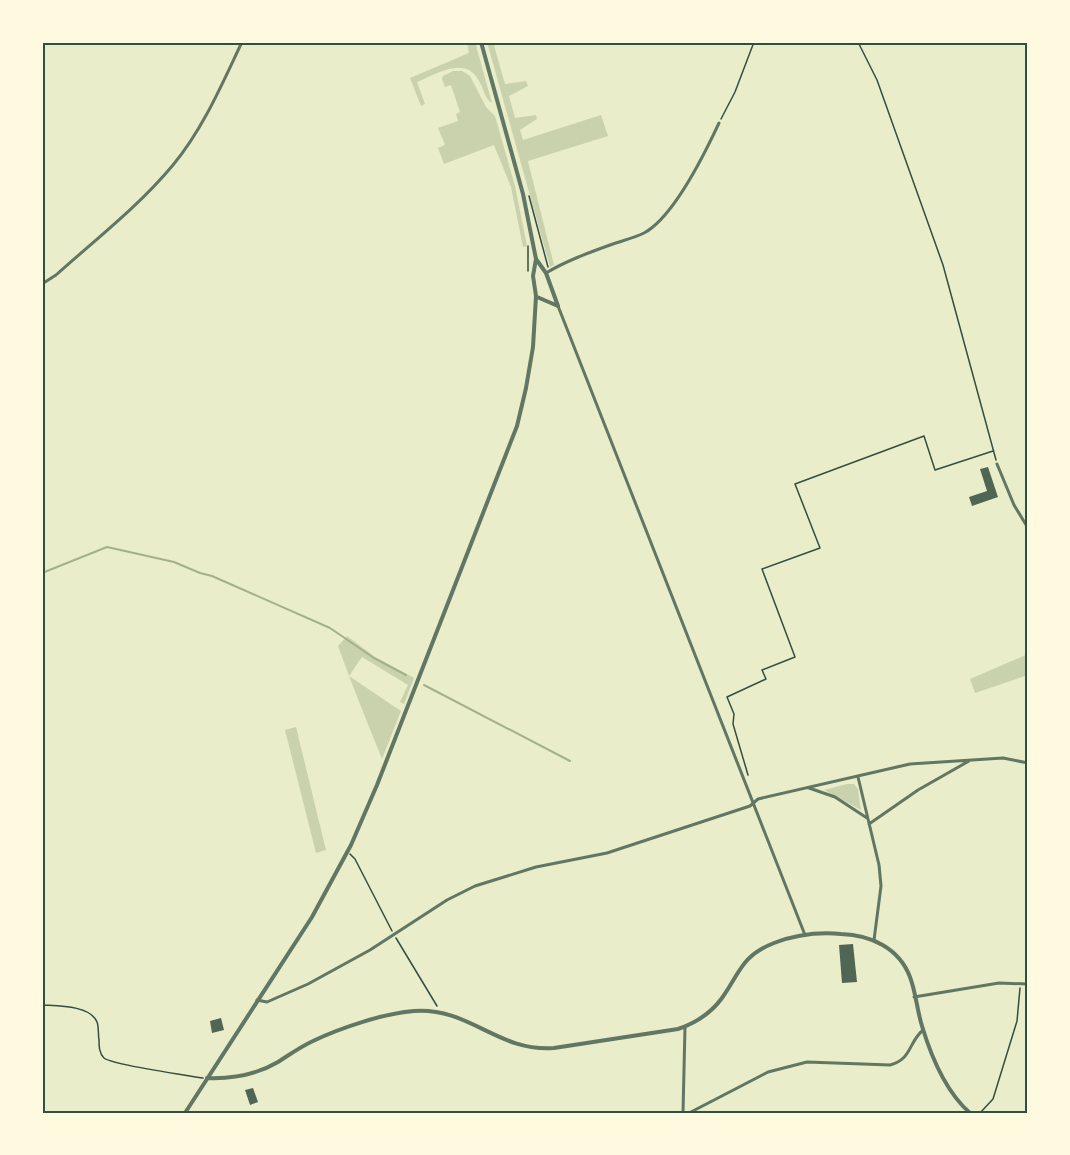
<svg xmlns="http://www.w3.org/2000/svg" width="1070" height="1155" viewBox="0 0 1070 1155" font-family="'Noto Sans',sans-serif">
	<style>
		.green { fill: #cad2ad }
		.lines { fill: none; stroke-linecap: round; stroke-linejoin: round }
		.stream { stroke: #a3b18a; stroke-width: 2 }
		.building { fill: #4f6655 }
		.path { stroke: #344e41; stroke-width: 1.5 }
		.minor { stroke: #617663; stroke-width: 3 }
		.tertiary { stroke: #617663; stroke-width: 4 }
		.neatline { fill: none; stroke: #344e41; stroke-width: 2 }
	</style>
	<rect width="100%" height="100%" fill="#e9edc9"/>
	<path class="green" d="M 467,42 L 475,42 L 492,103 C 485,99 484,90 480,83 C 467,54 437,74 417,82 L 425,104 L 421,106 L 410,78 L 469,53 Z
		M 487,42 L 493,42 L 505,84 L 526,81 L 528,86 L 509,96 L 515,118 L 536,115 L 537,119 L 520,130 L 523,140 L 601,115 L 608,136 L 528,161 L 554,265 L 550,267 Z
		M 453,71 L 462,71 L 470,76 L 486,107 L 495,116 L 515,186 L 527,246 L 523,247 L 511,187 L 494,145 L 444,164 L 438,148 L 445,145 L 438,128 L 458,121 L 456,114 L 460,112 L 451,85 L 445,87 L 442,79 L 443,76 Z
		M 347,636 L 375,657 L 414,678 L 404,704 L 400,702 L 408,685 L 362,657 L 349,676 L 401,711 L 382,759 C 367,722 352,685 338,646 Z
		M 1028,654 L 1028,675 L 975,693 L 970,679 Z
		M 296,727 L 326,850 L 316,853 L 285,730 Z
		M 847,784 L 854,784 L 858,789 L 861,810 L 824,790 Z"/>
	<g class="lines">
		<path class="stream" d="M 42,573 L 107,547 L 174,562 L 200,573 L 212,576 L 330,628 L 374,658 L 406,675
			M 424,685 L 570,761"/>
	</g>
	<path class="building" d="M 988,467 L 998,497 L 972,506 L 969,497 L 987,491 L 980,469 Z
		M 853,944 L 857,982 L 842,983 L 839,945 Z
		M 221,1018 L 224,1030 L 212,1033 L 210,1021 Z
		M 253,1088 L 258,1102 L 250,1105 L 245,1090 Z"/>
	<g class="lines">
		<path class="path" d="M 858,42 L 877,80 L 943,265 L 996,460
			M 721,119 L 735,92 L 754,42
			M 529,196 L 548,267
			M 528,246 L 528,271
			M 748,775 L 733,724 L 734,714 L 727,697 L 766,679 L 762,670 L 795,657 L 762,569 L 820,548 L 795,484 L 924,436 L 935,470 L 993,451
			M 350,854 L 355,859 L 392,931
			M 396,938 L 437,1006
			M 42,1005 C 57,1006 90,1005 97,1022 C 99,1027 98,1035 99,1040 C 99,1046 99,1053 104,1058 C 112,1065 186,1075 203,1078
			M 980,1113 L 993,1099 L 1017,1021 L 1020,988"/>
		<path class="minor" d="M 546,273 C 566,261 588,253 610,245 C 621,241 634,238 644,233 C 674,217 705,153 719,123
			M 42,284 L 56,275 C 95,240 139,206 173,165 C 203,129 222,84 242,42
			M 558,306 L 805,935
			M 997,464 L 1014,505 L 1028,528
			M 858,777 L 879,865 L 881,886 L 874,940
			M 809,788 L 835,797 L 867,818
			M 869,824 L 918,790 L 969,761
			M 914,997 L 999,983 L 1028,984
			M 257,1000 L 267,1002 L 308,984 L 370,950 L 447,900 L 475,886 L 536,867 L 607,853 L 750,806 L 758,799 L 910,764 L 1003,758 L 1028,763
			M 683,1113 L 685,1027
			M 689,1113 L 768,1072 L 807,1062 L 890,1065 C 912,1059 908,1043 923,1030"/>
		<path class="tertiary" d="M 536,259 L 546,273 L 558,306
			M 537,297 L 558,306
			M 207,1078 C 232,1079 256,1075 278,1062 C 289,1055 300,1047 313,1041 C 340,1028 385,1013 414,1011 C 470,1007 497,1052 554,1048 L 678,1029 C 696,1023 711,1013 722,998 C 740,973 741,956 774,943 C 795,935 819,932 841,934 C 871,935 899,948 910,977 C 916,993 917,1010 922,1026 C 931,1056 946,1092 970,1113
			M 185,1113 L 312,917 L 351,845 L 377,785 L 517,426 L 526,388 L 533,347 L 536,296 L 533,276 L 536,259 L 523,194 L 481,42"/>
	</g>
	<rect width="1070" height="1155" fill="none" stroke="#fefae0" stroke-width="87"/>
	<rect x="44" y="44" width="982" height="1068" class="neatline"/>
</svg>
